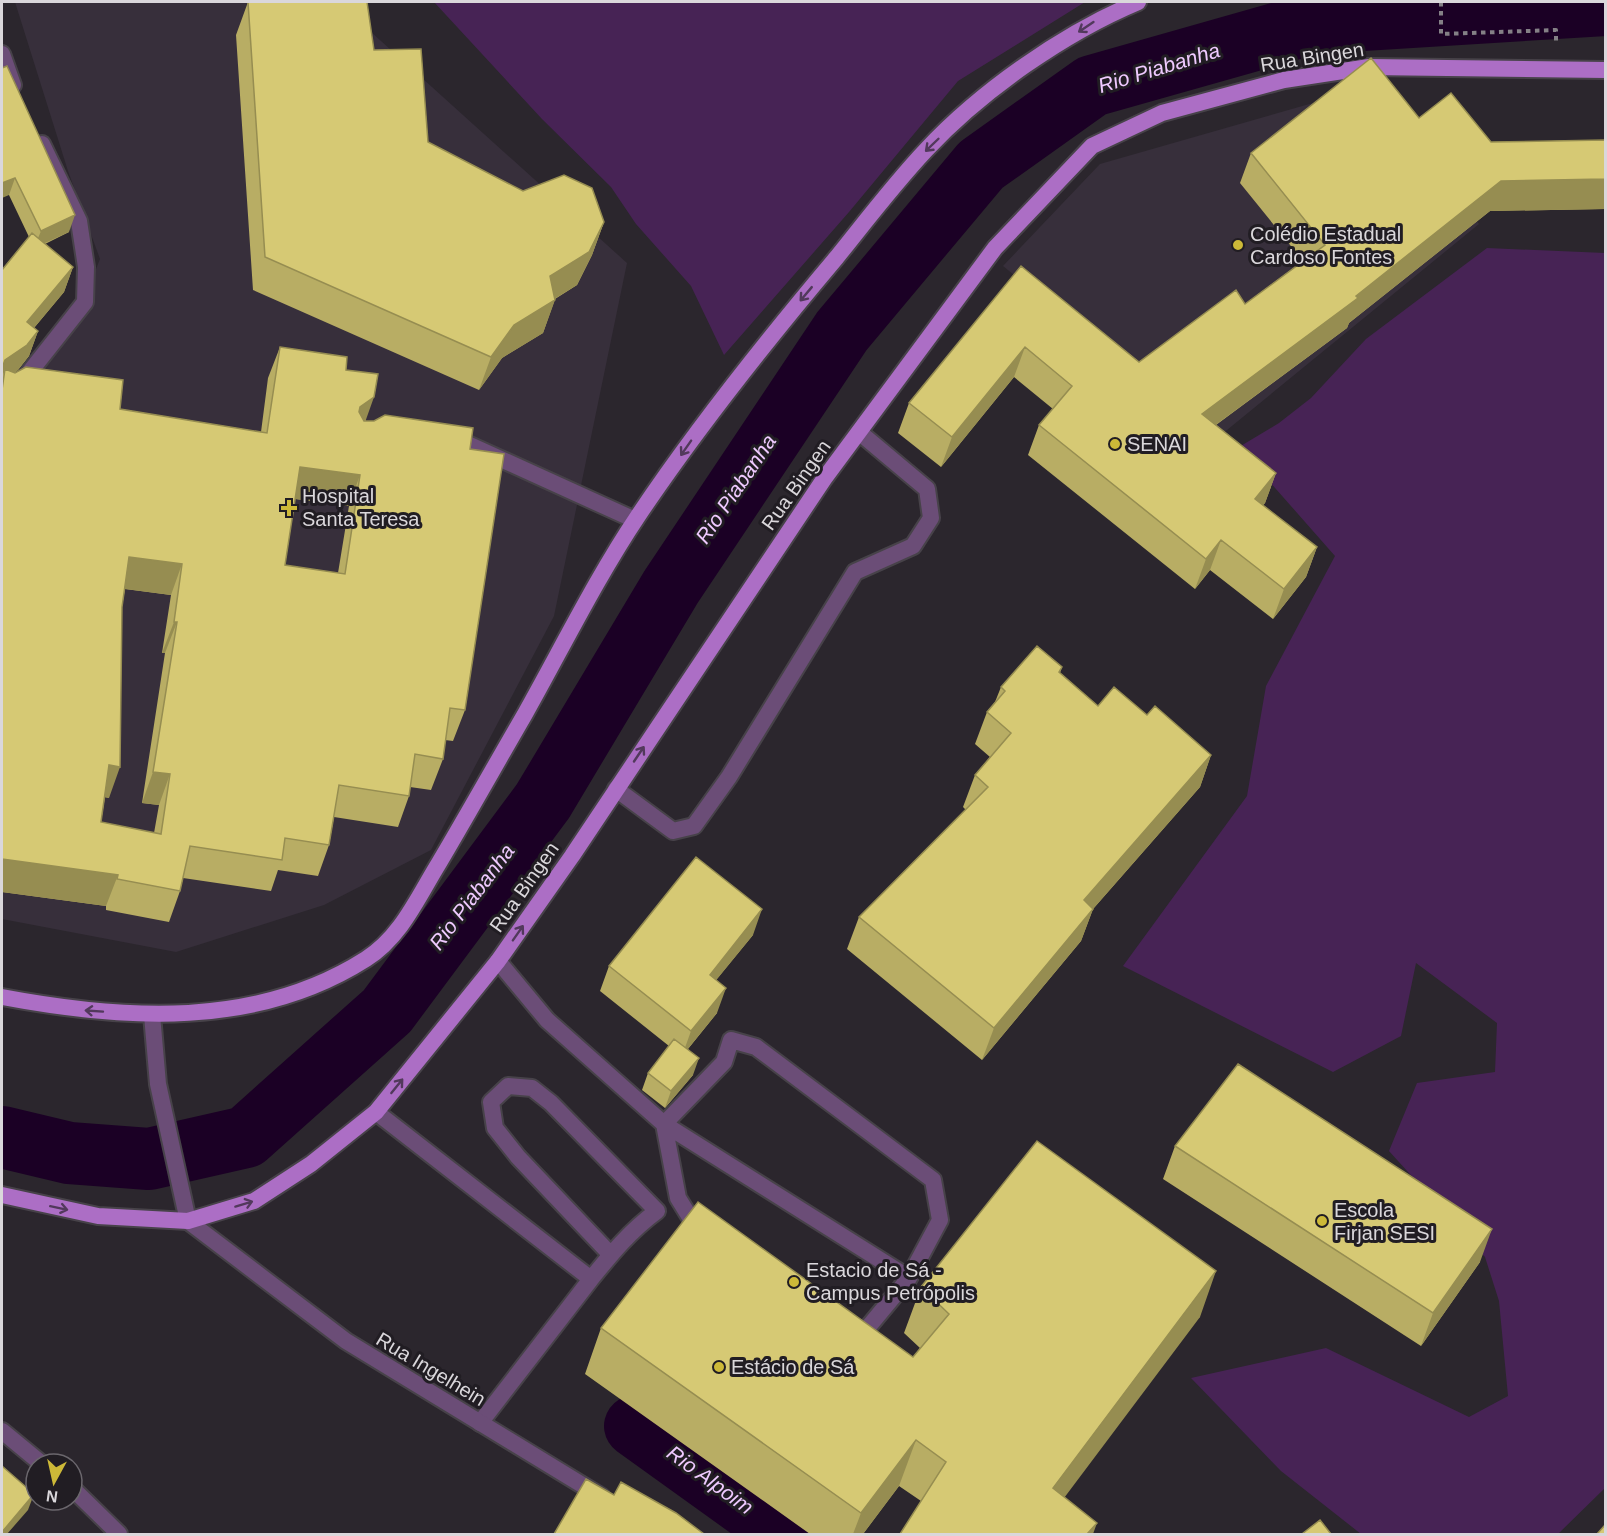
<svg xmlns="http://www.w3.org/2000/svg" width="1607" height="1536" viewBox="0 0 1607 1536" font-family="Helvetica,sans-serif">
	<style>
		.built { fill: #372f3b }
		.green { fill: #472355 }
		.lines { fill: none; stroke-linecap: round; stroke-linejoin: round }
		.river { stroke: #1b0025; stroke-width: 62 }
		.service-casing { stroke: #474249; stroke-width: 20 }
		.minor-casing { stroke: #474249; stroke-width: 20 }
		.primary-casing { stroke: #474249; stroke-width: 20 }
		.path { stroke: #848086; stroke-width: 4; stroke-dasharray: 4.5 4.5; stroke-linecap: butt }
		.service { stroke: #6b4d77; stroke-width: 16 }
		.minor { stroke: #6b4d77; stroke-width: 16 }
		.primary { stroke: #ac6ec5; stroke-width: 16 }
		.wall { fill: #b8ad64; fill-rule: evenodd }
		.shaded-wall { fill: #968d51 }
		.building { fill: #d6c974; stroke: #968d51; stroke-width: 1.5; fill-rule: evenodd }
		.oneway { stroke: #52395c }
		.poi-dot { fill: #cdb938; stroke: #211d23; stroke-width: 2 }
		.labels { text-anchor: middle; stroke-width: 6; stroke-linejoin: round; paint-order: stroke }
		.street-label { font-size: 20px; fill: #dad7db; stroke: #211d23 }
		.poi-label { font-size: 20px; fill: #dad7db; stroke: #211d23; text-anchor: start }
		.water-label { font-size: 21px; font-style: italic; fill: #efcaff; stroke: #211d23 }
	</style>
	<rect width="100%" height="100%" fill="#2b262d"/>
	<path class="built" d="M 15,2 L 299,2 L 350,13 L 627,263 L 554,616 L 431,850 L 324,905 L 176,952 L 2,919 L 2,400 L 75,322 L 100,259 L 68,171 Z
		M 1376,85 L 1479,224 L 1216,439 L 1003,266 L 1100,164 Z"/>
	<path class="green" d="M 434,2 L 1085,2 L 958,81 L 849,212 L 724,355 L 691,286 L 636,224 L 611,187 L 542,119 Z
		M 1487,248 L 1605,253 L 1606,1487 L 1558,1534 L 1361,1534 L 1281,1471 L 1191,1378 L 1326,1348 L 1469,1417 L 1508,1396 L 1499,1301 L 1485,1257 L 1389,1151 L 1417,1083 L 1495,1072 L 1497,1023 L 1416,963 L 1401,1036 L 1333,1072 L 1123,966 L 1247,796 L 1266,686 L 1335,556 L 1239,447 L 1279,423 L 1311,398 L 1366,339 Z"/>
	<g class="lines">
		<path class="river" d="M 2,1137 L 69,1153 L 149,1159 L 246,1137 L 387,1011 L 543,801 L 671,587 L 842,331 L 981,165 L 1092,86 L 1314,23 L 1606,5
			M 635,1426 L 785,1534"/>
		<defs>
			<path id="service" d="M 2,54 L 13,85
				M 2,394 L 25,378 L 85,302 L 86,267 L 79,221 L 42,144
				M 450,436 L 635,520
				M 616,789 L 673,831 L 694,826 L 729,777 L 855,572 L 913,546 L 931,518 L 927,489 L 859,432
				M 498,961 L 547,1020 L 664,1124 L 909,1278
				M 731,1040 L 756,1047 L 933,1180 L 940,1220 L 909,1278 L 860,1337 L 820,1331 L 707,1245 L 678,1198 L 664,1124 L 724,1062 Z
				M 376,1112 L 591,1279 C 612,1253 630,1231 657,1211 L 551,1103 L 532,1088 L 508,1086 L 491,1102 L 495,1128 L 518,1157 L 611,1255
				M 480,1423 L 591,1279"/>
			<path id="minor" d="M 152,1015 L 158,1084 L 188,1221 L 346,1341 L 602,1497
				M 2,1431 L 42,1464
				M 72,1488 L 119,1534"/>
			<path id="primary" d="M 2,997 C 124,1020 256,1029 366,959 C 401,937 418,897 439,863 C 468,814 496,764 525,714 C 561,650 597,577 638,516 C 699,425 767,340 837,257 C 866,221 894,184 926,150 C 981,91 1064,33 1138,2
				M 2,1195 L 98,1216 L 188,1221 L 254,1201 L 311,1164 L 376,1112 L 498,961 L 572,856 L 824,479 L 995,248 L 1092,146 L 1162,113 L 1284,80 L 1369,67 L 1606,70"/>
		</defs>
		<use href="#service" class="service-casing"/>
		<use href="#minor" class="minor-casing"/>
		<use href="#primary" class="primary-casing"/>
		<path class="path" d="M 1441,2 L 1441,34 L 1556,30 L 1556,44"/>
		<use href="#service" class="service"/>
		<use href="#minor" class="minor"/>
		<use href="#primary" class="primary"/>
	</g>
	<path class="wall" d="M 248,2 L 374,50 L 428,142 L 523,191 L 604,222 L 592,255 L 577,285 L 555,299 L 543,333 L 502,358 L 479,390 L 253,290 L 236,35 Z
		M 2,68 L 69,232 L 45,244 L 73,267 L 64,292 L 34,328 L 38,331 L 29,356 L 18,370 L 14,373 L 120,409 L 261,432 L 268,378 L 280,347 L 346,370 L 366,421 L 470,449 L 465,710 L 453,741 L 445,740 L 443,759 L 431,790 L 410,787 L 409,796 L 398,827 L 334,817 L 329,845 L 318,876 L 278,870 L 271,891 L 183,878 L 180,891 L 169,922 L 106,910 L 106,906 L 2,892 L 2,270 L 29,237 L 9,195 ZM 295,499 L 349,506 L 338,573 L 285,565 ZM 125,589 L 171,595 L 162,653 L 165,653 L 142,803 L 159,805 L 154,833 L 101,822 L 105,797 L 109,798 L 122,607 Z
		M 1419,118 L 1491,142 L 1605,140 L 1605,209 L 1490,211 L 1349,323 L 1347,328 L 1216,425 L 1276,473 L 1265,503 L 1263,505 L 1317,547 L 1306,577 L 1273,619 L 1210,570 L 1195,589 L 1028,455 L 1039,425 L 1053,409 L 1014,377 L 941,467 L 898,433 L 909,403 L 1021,266 L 1139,362 L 1245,304 L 1303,261 L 1240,183 L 1251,153 Z
		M 1062,667 L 1060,673 L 1098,706 L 1147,715 L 1211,755 L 1200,787 L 1093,909 L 1081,941 L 982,1060 L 847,949 L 859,917 L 966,810 L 963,807 L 975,775 L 990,757 L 975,744 L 987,712 L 995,702 L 1001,687 Z
		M 753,935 L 716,980 L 717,1013 L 688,1049 L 693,1075 L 665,1108 L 642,1090 L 648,1073 L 669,1046 L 600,991 L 609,966 Z
		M 1175,1146 L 1480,1262 L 1421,1346 L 1163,1179 Z
		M 921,1287 L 1200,1317 L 921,1501 L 899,1486 L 863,1534 L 810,1534 L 585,1374 L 601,1328 L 913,1357 L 920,1348 L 904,1333 Z"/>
	<path class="shaded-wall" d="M 15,178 L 9,195 L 2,198 L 2,183 Z
		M 1605,179 L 1605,209 L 1490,211 L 1349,323 L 1347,328 L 1191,443 L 1202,414 L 1356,296 L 1501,181 Z
		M 75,215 L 69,232 L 34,248 L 41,231 Z
		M 604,222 L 592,255 L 577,285 L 538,309 L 550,276 Z
		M 73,267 L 64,292 L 18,347 L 27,322 Z
		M 555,300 L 543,333 L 502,358 L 479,390 L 491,357 L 514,325 Z
		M 38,331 L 29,356 L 18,370 L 3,381 L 5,369 L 2,378 L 2,368 L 5,360 Z
		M 1025,347 L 1014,377 L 941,467 L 952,437 Z
		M 374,397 L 363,428 L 349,438 L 360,407 Z
		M 300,467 L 360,475 L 349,506 L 289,498 Z
		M 1276,473 L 1265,503 L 1244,529 L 1255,499 Z
		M 1221,540 L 1210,570 L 1195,589 L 1206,559 Z
		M 1317,547 L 1306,577 L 1273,619 L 1284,589 Z
		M 129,557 L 182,564 L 171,595 L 118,588 Z
		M 174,622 L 177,622 L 165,653 L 162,653 Z
		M 1211,755 L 1200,787 L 1093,909 L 1081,941 L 982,1060 L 994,1028 L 1084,900 Z
		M 109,765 L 120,767 L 109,798 L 98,796 Z
		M 153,772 L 170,774 L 159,805 L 142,803 Z
		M 2,859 L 118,875 L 106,906 L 2,892 Z
		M 762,909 L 753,935 L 700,1000 L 710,975 Z
		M 726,988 L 717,1013 L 682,1056 L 691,1031 Z
		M 699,1058 L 693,1075 L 665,1108 L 671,1091 Z
		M 1492,1229 L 1480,1262 L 1421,1346 L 1433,1313 Z
		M 1216,1271 L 1200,1317 L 1037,1534 L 1053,1488 Z
		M 916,1440 L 899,1486 L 863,1534 L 853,1534 L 861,1513 Z
		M 34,1494 L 28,1510 L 7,1534 L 2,1534 L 2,1532 Z
		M 1097,1523 L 1093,1534 L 1087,1534 Z"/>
	<path class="building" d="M 248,2 L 367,2 L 374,50 L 421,49 L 428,142 L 523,191 L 564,175 L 592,188 L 604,222 L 589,252 L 550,276 L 555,300 L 514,325 L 491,357 L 265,257 Z
		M 1371,58 L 1419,118 L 1451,93 L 1491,142 L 1605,140 L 1605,179 L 1501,181 L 1356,296 L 1358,298 L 1202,414 L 1276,473 L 1255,499 L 1317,547 L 1284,589 L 1221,540 L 1206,559 L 1039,425 L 1072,386 L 1025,347 L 952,437 L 909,403 L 1021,266 L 1139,362 L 1236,290 L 1245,304 L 1325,245 L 1251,153 Z
		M 7,66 L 75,215 L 41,231 L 15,178 L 2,183 L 2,68 Z
		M 32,233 L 73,267 L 27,322 L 38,331 L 27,345 L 5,360 L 2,368 L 2,270 Z
		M 280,347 L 347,357 L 346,370 L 378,374 L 374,397 L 360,407 L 359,412 L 364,421 L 374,421 L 385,415 L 473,428 L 470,449 L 504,454 L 465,710 L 450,708 L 443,759 L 415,754 L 409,796 L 339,785 L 329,845 L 285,838 L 282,860 L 190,846 L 180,891 L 117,879 L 118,875 L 2,859 L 2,390 L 5,369 L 15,373 L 26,367 L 123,380 L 120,409 L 267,433 ZM 300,467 L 360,475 L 345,574 L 285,565 ZM 129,557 L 182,564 L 174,622 L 177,622 L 153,772 L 170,774 L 161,834 L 101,822 L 109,765 L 120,767 L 122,607 Z
		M 1037,646 L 1062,667 L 1059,672 L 1098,706 L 1114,687 L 1147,715 L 1155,706 L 1211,755 L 1084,900 L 1093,909 L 994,1028 L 859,917 L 988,787 L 975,775 L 1011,733 L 987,712 L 1005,691 L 1001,687 Z
		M 696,857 L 762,909 L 710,975 L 726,988 L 691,1031 L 609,966 Z
		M 674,1039 L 699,1058 L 671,1091 L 648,1073 Z
		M 1238,1064 L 1492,1229 L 1433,1313 L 1175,1146 Z
		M 1037,1141 L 1216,1271 L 1053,1488 L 1097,1523 L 1087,1534 L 900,1534 L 946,1462 L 916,1440 L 861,1513 L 601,1328 L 698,1202 L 913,1357 L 949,1314 L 921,1287 Z
		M 2,1466 L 34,1494 L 2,1532 Z
		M 586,1479 L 614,1495 L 621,1482 L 676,1513 L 704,1534 L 554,1534 Z
		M 1320,1520 L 1331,1534 L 1302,1534 Z
		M 1605,1525 L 1605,1534 L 1597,1534 Z"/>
	<defs><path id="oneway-shaft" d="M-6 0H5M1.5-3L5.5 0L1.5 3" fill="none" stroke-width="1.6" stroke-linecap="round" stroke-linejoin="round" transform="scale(1.5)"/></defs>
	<g class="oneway">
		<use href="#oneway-shaft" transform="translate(1086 27) rotate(146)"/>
		<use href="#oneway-shaft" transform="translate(932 145) rotate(136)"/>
		<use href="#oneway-shaft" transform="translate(806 294) rotate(130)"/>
		<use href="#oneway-shaft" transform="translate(686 448) rotate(125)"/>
		<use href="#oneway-shaft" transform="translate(639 754) rotate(-56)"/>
		<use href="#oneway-shaft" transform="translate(518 933) rotate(-55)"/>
		<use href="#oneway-shaft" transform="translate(94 1011) rotate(-176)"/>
		<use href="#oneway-shaft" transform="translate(397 1086) rotate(-51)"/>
		<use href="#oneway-shaft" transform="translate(244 1204) rotate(-17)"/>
		<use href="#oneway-shaft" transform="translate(59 1208) rotate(12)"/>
	</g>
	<g class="poi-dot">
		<circle cx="1238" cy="245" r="6"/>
		<circle cx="1115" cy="444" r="6"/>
		<path d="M286 499h6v6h6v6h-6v6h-6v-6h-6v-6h6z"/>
		<circle cx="1322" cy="1221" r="6"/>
		<circle cx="794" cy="1282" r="6"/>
		<circle cx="719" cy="1367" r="6"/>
	</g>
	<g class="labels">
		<g class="street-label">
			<text transform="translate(1312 57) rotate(-9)" y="7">Rua Bingen</text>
			<text transform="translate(796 485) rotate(-55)" y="7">Rua Bingen</text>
			<text transform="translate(524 887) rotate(-55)" y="7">Rua Bingen</text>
			<text transform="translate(431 1369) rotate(31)" y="7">Rua Ingelhein</text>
		</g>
		<g class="poi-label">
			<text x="1250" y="241">Colédio Estadual<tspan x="1250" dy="23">Cardoso Fontes</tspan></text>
			<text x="1127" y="451">SENAI</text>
			<text x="302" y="503">Hospital<tspan x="302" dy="23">Santa Teresa</tspan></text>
			<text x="1334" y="1217">Escola<tspan x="1334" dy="23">Firjan SESI</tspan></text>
			<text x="806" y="1277">Estacio de Sá -<tspan x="806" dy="23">Campus Petrópolis</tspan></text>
			<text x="731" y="1374">Estácio de Sá</text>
		</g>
		<g class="water-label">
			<text transform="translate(1159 68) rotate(-17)" y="7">Rio Piabanha</text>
			<text transform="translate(736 489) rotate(-56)" y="7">Rio Piabanha</text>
			<text transform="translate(472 897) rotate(-53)" y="7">Rio Piabanha</text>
			<text transform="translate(710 1480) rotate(36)" y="7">Rio Alpoim</text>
		</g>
	</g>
	<rect width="1607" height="1536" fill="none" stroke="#dad7db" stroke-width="6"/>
	<g transform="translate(54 1482) rotate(188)"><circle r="28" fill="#211d23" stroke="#6b676d" stroke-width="1.5"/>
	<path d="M0-4.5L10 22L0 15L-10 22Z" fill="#cdb938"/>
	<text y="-9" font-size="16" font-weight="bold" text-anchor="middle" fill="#dad7db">N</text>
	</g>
</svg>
